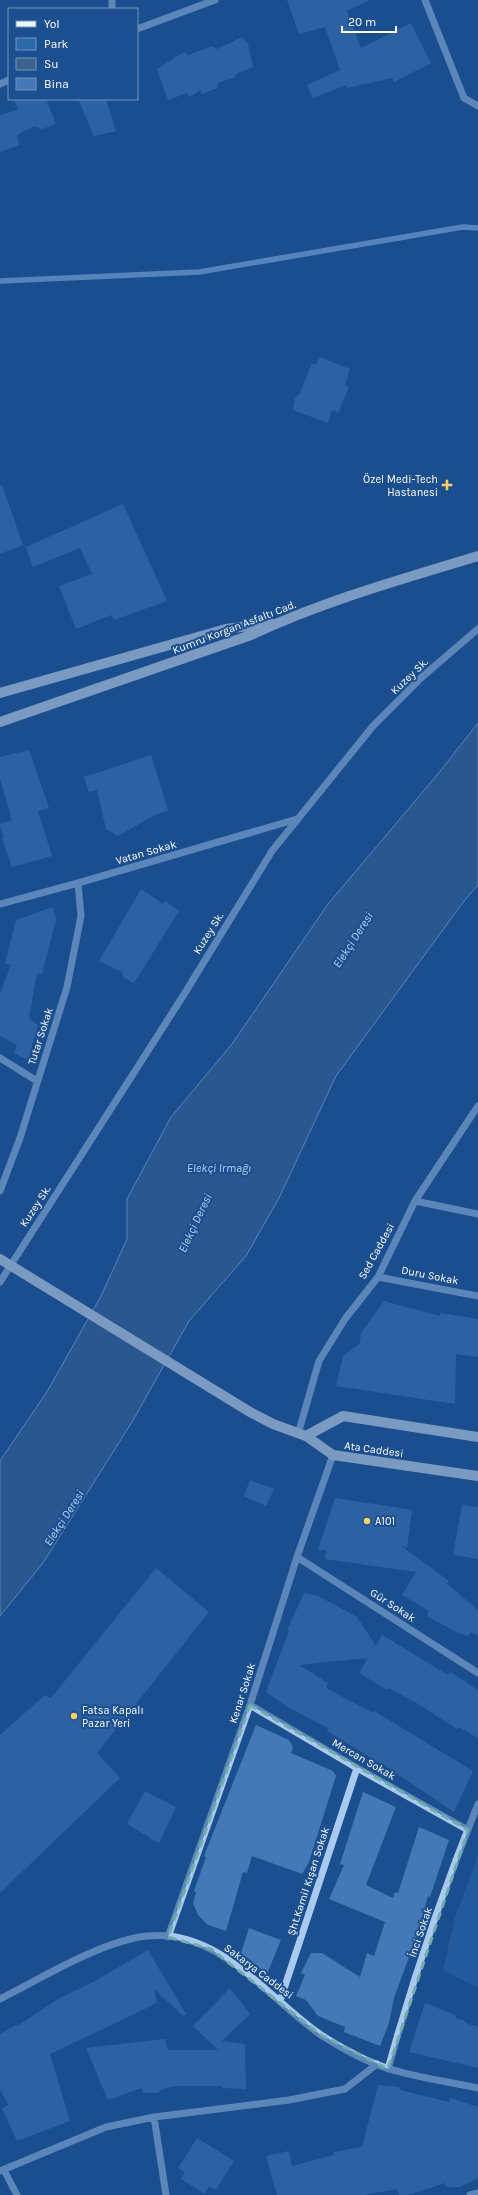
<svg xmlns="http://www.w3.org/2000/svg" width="478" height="2195" viewBox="0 0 478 2195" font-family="Karla,sans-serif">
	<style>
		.green { fill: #2e69ad }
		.water { fill: #3c6290; stroke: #9cc4f0 }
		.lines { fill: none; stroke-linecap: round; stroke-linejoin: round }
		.stream { stroke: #9cc4f0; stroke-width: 5.5 }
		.building { fill: #4478b7 }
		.minor { stroke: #a9c9ee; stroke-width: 7 }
		.major { stroke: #f0f6ff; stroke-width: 10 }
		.marked { fill: none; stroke: #6fada8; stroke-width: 3; stroke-dasharray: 8 5; stroke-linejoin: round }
		.poi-dot { fill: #ffd166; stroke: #1b4f8f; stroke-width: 1.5 }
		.labels { text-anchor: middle; stroke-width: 4; stroke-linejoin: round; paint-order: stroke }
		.poi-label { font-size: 11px; fill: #fff; stroke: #1b4f8f; text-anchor: start }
		.street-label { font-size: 11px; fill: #fff; stroke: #1b4f8f }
		.water-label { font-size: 12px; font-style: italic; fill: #b5d3f5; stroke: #1b4f8f }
	</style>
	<rect width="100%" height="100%" fill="#1b4f8f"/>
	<path class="green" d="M 478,1856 L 478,1988 L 443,1970 L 455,1918 Z"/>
	<path class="water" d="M 478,723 L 478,885 L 464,901 L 336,1076 L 279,1198 L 246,1256 L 189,1321 L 132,1422 L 43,1563 L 0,1616 L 0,1461 L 48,1390 L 101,1296 L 127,1239 L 127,1199 L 171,1117 L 232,1044 L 328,904 L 437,775 Z"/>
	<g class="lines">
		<path class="stream" d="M 0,281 L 199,272 L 463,227 L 478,228"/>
	</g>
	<path class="building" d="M 287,0 L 370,0 L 347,11 L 361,48 L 411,23 L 431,63 L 394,82 L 392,78 L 347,88 L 346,85 L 313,98 L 307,85 L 340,70 L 325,27 L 299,34 Z
		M 242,37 L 248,44 L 253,67 L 236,74 L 235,77 L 218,83 L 217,88 L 202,94 L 201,90 L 189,97 L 187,93 L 168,100 L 157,69 L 184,52 L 189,55 L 212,46 L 217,49 Z
		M 14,99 L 46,99 L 56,124 L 42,129 L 34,126 L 17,135 L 19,145 L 0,152 L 0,115 L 18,110 Z
		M 78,99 L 106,99 L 116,131 L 94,136 Z
		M 320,357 L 350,369 L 345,385 L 349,387 L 338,413 L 332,410 L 328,423 L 293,410 L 295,398 L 300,393 L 312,363 L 316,365 Z
		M 0,485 L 2,485 L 23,545 L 0,554 Z
		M 123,504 L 167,601 L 114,620 L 111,615 L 76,629 L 59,586 L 92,574 L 80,548 L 33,567 L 26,547 Z
		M 29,750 L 49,808 L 38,811 L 52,856 L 12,867 L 2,839 L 4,838 L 0,826 L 0,824 L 12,820 L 0,779 L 0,757 Z
		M 151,755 L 168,810 L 153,816 L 118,836 L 106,829 L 97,790 L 89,792 L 84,777 Z
		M 141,889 L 163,904 L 165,901 L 179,911 L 134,983 L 124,978 L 122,972 L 99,961 Z
		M 53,907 L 56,920 L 42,974 L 37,973 L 29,1018 L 38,1025 L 28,1060 L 14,1053 L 17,1045 L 0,1036 L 0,994 L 11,965 L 5,964 L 16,920 Z
		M 384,1301 L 440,1316 L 440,1313 L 478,1319 L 478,1357 L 456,1354 L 455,1404 L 336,1386 L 343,1356 L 360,1343 L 361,1333 Z
		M 250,1480 L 274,1489 L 266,1506 L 244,1496 Z
		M 335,1498 L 412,1510 L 407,1547 L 401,1546 L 449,1581 L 447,1584 L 478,1610 L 478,1636 L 471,1632 L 468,1636 L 458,1633 L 427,1616 L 429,1611 L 402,1595 L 416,1572 L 325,1559 L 326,1550 L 318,1550 Z
		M 462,1505 L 478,1507 L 478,1559 L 453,1555 Z
		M 156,1568 L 209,1612 L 97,1753 L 120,1778 L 0,1893 L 0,1735 L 45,1695 L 51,1698 Z
		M 304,1593 L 318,1596 L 357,1617 L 376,1646 L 382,1635 L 448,1675 L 450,1672 L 478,1690 L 478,1738 L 459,1727 L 457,1729 L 415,1702 L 388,1688 L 387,1690 L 359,1673 L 368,1658 L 340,1661 L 338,1659 L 337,1661 L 299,1665 L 328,1683 L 326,1688 L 373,1713 L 374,1711 L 473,1771 L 454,1812 L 381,1763 L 381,1764 L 327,1731 L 328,1728 L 289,1708 L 266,1692 L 289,1631 L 287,1630 Z
		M 256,1725 L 289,1740 L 293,1747 L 291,1753 L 333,1771 L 336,1776 L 309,1862 L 302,1874 L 252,1856 L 247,1873 L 243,1872 L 226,1931 L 208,1925 L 198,1915 L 193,1903 L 196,1892 L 194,1891 L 206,1857 L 204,1856 Z
		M 145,1791 L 176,1807 L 159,1843 L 127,1824 Z
		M 363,1792 L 396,1807 L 366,1885 L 393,1898 L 395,1892 L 398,1893 L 419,1827 L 449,1840 L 430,1897 L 428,1896 L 418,1932 L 394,1998 L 389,2023 L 380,2046 L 344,2032 L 345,2027 L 318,2016 L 306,2000 L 296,1996 L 305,1975 L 301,1973 L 311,1953 L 322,1953 L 360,1977 L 367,1953 L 374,1956 L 385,1922 L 329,1899 L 344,1865 L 340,1864 Z
		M 249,1928 L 281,1940 L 267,1974 L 241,1953 Z
		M 148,1950 L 186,2014 L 183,2016 L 154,1989 L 157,2002 L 143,2010 L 50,2054 L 70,2121 L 17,2141 L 2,2108 L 9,2105 L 0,2090 L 0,2034 L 18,2024 L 19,2025 L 58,1999 L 95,1981 Z
		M 230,1988 L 250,2014 L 222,2041 L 245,2044 L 246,2089 L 222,2088 L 222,2086 L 176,2086 L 163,2089 L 157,2093 L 143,2093 L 142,2088 L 108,2100 L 86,2048 L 165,2039 L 168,2050 L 218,2050 L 193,2026 Z
		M 425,2003 L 455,2015 L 456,2018 L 463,2020 L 465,2023 L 478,2027 L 478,2068 L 409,2052 Z
		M 378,2085 L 399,2087 L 400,2090 L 449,2102 L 450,2098 L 478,2107 L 478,2178 L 460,2187 L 446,2187 L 445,2183 L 408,2195 L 399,2195 L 397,2189 L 364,2195 L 277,2195 L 266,2156 L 289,2151 L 292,2166 L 334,2155 L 334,2152 L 362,2147 Z
		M 197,2138 L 234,2161 L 216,2190 L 209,2186 L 205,2194 L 181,2179 L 185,2172 L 178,2168 Z"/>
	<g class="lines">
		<path class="minor" d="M 112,0 L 112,9
			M 425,0 L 464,98 L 478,106
			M 137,29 L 215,0
			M 0,84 L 9,80
			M 0,904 L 78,883 L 297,819
			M 0,1058 L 37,1081
			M 0,1191 L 20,1138 L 67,987 L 81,916 L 78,883
			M 415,1201 L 478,1214
			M 378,1277 L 478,1296
			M 0,1282 L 183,996 L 272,851 L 373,726 L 422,677 L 478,629
			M 298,1434 L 319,1361 L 345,1319 L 378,1277 L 415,1201 L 478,1106
			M 297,1557 L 478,1673
			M 250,1705 L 357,1768 L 468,1830
			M 168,1937 L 250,1705 L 297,1557 L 333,1455
			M 0,1999 C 42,1978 101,1941 147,1936 C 220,1928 268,1999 321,2035 C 335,2044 351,2053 366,2060 C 401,2076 441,2080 478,2088
			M 280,2001 L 357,1768
			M 388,2069 C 413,1979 443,1890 478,1804
			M 154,2117 L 166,2195
			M 4,2170 L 17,2195
			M 0,2171 L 106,2127 L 154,2117 L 289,2100 L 345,2089 L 377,2064
			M 470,2195 L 478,2193"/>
		<path class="major" d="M 0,693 L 226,629 L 270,623
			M 0,722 L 251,635 C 323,601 402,579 478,556
			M 0,1259 L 250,1412 L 273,1424 L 306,1436 L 333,1455 L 478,1476
			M 306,1436 L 343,1416 L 478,1437"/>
	</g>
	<path d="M0 0H478V2195H0ZM 250,1705 L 468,1830 L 388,2069 L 321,2035 L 211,1949 L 168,1937 Z" fill="#1b4f8f" fill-opacity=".55" fill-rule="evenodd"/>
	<path class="marked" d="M 250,1705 L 468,1830 L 388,2069 L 321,2035 L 211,1949 L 168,1937 Z"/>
	<g class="poi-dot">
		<path d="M445 479h4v4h4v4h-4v4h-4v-4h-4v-4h4z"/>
		<circle cx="367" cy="1521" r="4"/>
		<circle cx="74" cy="1716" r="4"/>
	</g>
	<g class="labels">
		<g class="poi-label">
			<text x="438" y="483" text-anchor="end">Özel Medi-Tech<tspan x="438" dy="13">Hastanesi</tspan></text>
			<text x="375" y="1525">A101</text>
			<text x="82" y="1714">Fatsa Kapalı<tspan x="82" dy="13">Pazar Yeri</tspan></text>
		</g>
		<g class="street-label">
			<text transform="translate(234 627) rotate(-21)" y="4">Kumru Korgan Asfaltı Cad.</text>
			<text transform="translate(409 676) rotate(-44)" y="4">Kuzey Sk.</text>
			<text transform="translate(146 852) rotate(-16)" y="4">Vatan Sokak</text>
			<text transform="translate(208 933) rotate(-58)" y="4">Kuzey Sk.</text>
			<text transform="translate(40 1036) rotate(-72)" y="4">Tutar Sokak</text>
			<text transform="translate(35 1206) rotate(-57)" y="4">Kuzey Sk.</text>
			<text transform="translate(376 1251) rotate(-61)" y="4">Sed Caddesi</text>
			<text transform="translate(430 1275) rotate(11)" y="4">Duru Sokak</text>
			<text transform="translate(374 1449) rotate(8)" y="4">Ata Caddesi</text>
			<text transform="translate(393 1605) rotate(33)" y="4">Gür Sokak</text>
			<text transform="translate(242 1693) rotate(-72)" y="4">Kenar Sokak</text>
			<text transform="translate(364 1759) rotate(30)" y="4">Mercan Sokak</text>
			<text transform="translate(308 1881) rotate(-72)" y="4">Şht.Kamil Kışan Sokak</text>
			<text transform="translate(420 1932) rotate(-71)" y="4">İnci Sokak</text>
			<text transform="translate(259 1971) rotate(37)" y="4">Sakarya Caddesi</text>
		</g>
		<g class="water-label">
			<text transform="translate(353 940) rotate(-57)" y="4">Elekçi Deresi</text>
			<text x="219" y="1172">Elekçi Irmağı</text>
			<text transform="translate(195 1223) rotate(-65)" y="4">Elekçi Deresi</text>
			<text transform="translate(64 1518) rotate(-57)" y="4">Elekçi Deresi</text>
		</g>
	</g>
	<rect x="8" y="8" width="130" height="92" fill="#1b4f8f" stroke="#7695bc"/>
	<rect x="16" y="21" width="20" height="6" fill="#f0f6ff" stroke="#7695bc"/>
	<text x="44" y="28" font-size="12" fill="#ffffff">Yol</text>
	<rect x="16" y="38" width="20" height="12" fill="#2e69ad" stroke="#7695bc"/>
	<text x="44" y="48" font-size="12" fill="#ffffff">Park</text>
	<rect x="16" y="58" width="20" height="12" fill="#3c6290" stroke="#7695bc"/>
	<text x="44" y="68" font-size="12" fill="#ffffff">Su</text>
	<rect x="16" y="78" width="20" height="12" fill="#4478b7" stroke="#7695bc"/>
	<text x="44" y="88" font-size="12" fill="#ffffff">Bina</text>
	<path d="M342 26v6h54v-6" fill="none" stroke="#ffffff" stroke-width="2"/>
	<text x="348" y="26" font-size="12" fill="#ffffff" stroke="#1b4f8f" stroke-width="3" paint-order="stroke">20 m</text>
</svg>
